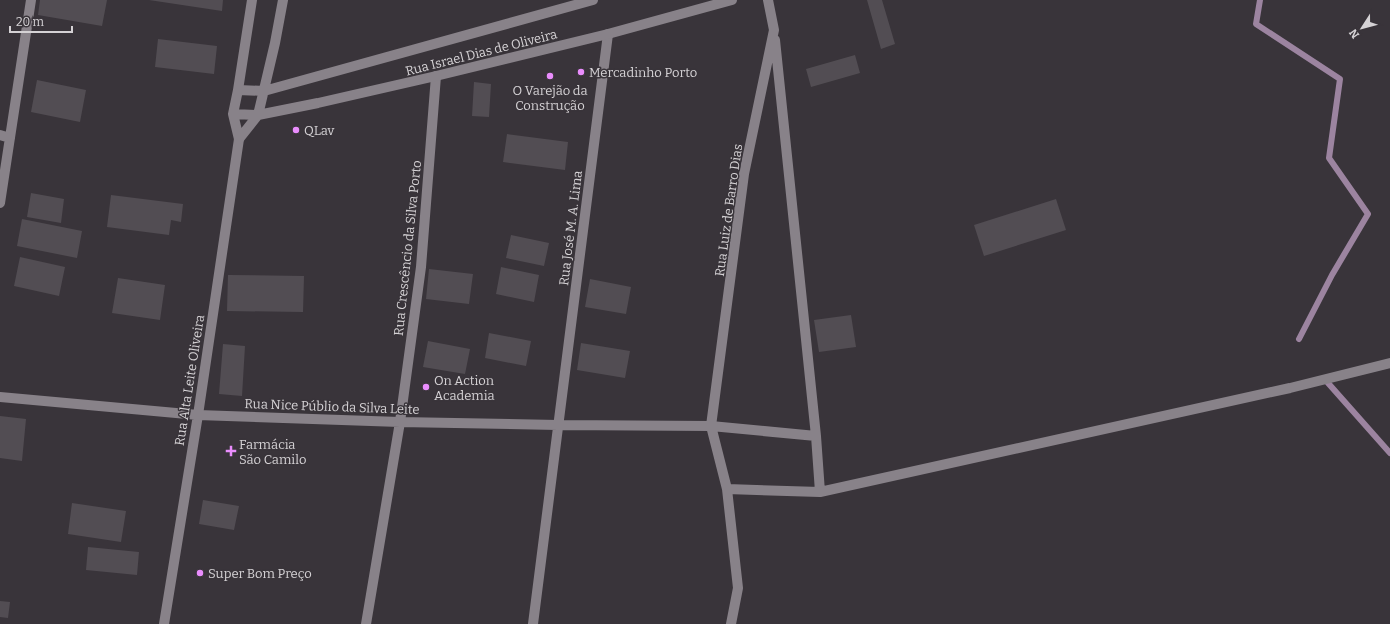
<svg xmlns="http://www.w3.org/2000/svg" width="1390" height="624" viewBox="0 0 1390 624" font-family="Bitter,serif">
	<style>
		.lines { fill: none; stroke-linecap: round; stroke-linejoin: round }
		.stream { stroke: #9c84a0; stroke-width: 6 }
		.building { fill: #524d53 }
		.minor { stroke: #888289; stroke-width: 10 }
		.secondary { stroke: #888289; stroke-width: 10 }
		.poi-dot { fill: #ea8dfd; stroke: #39343a; stroke-width: 1.5 }
		.labels { text-anchor: middle; stroke-width: 3; stroke-linejoin: round; paint-order: stroke }
		.street-label { font-size: 13px; fill: #d5d2d5; stroke: #39343a }
		.poi-label { font-size: 13px; fill: #d5d2d5; stroke: #39343a; text-anchor: start }
	</style>
	<rect width="100%" height="100%" fill="#39343a"/>
	<g class="lines">
		<path class="stream" d="M 1260,0 L 1256,24 L 1340,79 L 1329,158 L 1368,214 L 1332,275 L 1299,339
			M 1328,383 L 1390,453"/>
	</g>
	<path class="building" d="M 40,0 L 107,0 L 102,26 L 38,15 Z
		M 149,0 L 223,0 L 222,11 Z
		M 867,0 L 882,0 L 895,44 L 881,49 Z
		M 158,39 L 217,46 L 214,74 L 155,67 Z
		M 855,55 L 860,73 L 811,87 L 806,69 Z
		M 37,80 L 86,90 L 80,122 L 31,112 Z
		M 474,82 L 491,84 L 489,117 L 472,116 Z
		M 507,134 L 568,142 L 565,170 L 503,162 Z
		M 31,193 L 64,199 L 61,223 L 27,217 Z
		M 111,195 L 183,204 L 181,222 L 171,220 L 169,235 L 107,227 Z
		M 1056,199 L 1066,230 L 984,256 L 974,225 Z
		M 22,219 L 82,231 L 77,258 L 17,246 Z
		M 511,235 L 549,243 L 544,266 L 506,258 Z
		M 20,257 L 65,267 L 59,296 L 14,286 Z
		M 501,267 L 539,275 L 534,302 L 496,294 Z
		M 429,269 L 473,274 L 469,304 L 426,299 Z
		M 228,275 L 304,276 L 303,312 L 227,311 Z
		M 118,278 L 165,285 L 160,320 L 112,313 Z
		M 590,279 L 631,287 L 626,314 L 585,307 Z
		M 851,315 L 856,347 L 819,352 L 814,320 Z
		M 489,333 L 531,341 L 526,366 L 485,358 Z
		M 428,341 L 470,349 L 465,374 L 423,367 Z
		M 581,343 L 630,351 L 625,378 L 577,370 Z
		M 223,344 L 245,346 L 242,396 L 219,394 Z
		M 0,416 L 26,419 L 22,461 L 0,458 Z
		M 203,500 L 239,506 L 234,530 L 199,524 Z
		M 72,503 L 126,511 L 121,542 L 68,534 Z
		M 88,547 L 139,552 L 137,575 L 86,570 Z
		M 0,601 L 10,602 L 8,618 L 0,617 Z"/>
	<g class="lines">
		<path class="minor" d="M 775,40 L 816,436 L 820,492
			M 0,135 L 10,138
			M 0,203 L 31,0
			M 0,397 L 198,415 L 400,422 L 558,425 L 711,426 L 816,436
			M 727,489 L 820,492 L 1290,388 L 1390,363
			M 164,624 L 198,415 L 239,139
			M 366,624 L 400,422 L 421,267 L 436,76
			M 533,624 L 608,34
			M 731,624 L 738,588 L 727,489 L 711,426 L 744,174 L 774,30 L 768,0"/>
		<path class="secondary" d="M 238,90 L 264,91 L 593,0
			M 233,114 L 258,115 L 318,103 L 436,76 L 608,34 L 732,0
			M 239,139 L 258,115 L 275,43 L 283,0
			M 239,139 L 233,114 L 238,90 L 252,0"/>
	</g>
	<g class="poi-dot">
		<circle cx="581" cy="72" r="4"/>
		<circle cx="550" cy="76" r="4"/>
		<circle cx="296" cy="130" r="4"/>
		<circle cx="426" cy="387" r="4"/>
		<path d="M229 445h4v4h4v4h-4v4h-4v-4h-4v-4h4z"/>
		<circle cx="200" cy="573" r="4"/>
	</g>
	<g class="labels">
		<g class="street-label">
			<text transform="translate(481 52) rotate(-14)" y="5">Rua Israel Dias de Oliveira</text>
			<text transform="translate(728 210) rotate(-82)" y="5">Rua Luiz de Barro Dias</text>
			<text transform="translate(570 228) rotate(-83)" y="5">Rua José M. A. Lima</text>
			<text transform="translate(407 248) rotate(-84)" y="5">Rua Crescêncio da Silva Porto</text>
			<text transform="translate(189 380) rotate(-81)" y="5">Rua Alta Leite Oliveira</text>
			<text transform="translate(332 406) rotate(2)" y="5">Rua Nice Públio da Silva Leite</text>
		</g>
		<g class="poi-label">
			<text x="589" y="77">Mercadinho Porto</text>
			<text x="550" y="95" text-anchor="middle">O Varejão da<tspan x="550" dy="15">Construção</tspan></text>
			<text x="304" y="135">QLav</text>
			<text x="434" y="385">On Action<tspan x="434" dy="15">Academia</tspan></text>
			<text x="239" y="449">Farmácia<tspan x="239" dy="15">São Camilo</tspan></text>
			<text x="208" y="578">Super Bom Preço</text>
		</g>
	</g>
	<g transform="translate(1362 28) rotate(234)" stroke="#39343a" stroke-width="3" paint-order="stroke">
	<path d="M0-3L7 15L0 10L-7 15Z" fill="#d5d2d5"/>
	<text y="-6" font-size="11" font-weight="bold" text-anchor="middle" fill="#d5d2d5">N</text>
	</g>
	<path d="M10 26v6h62v-6" fill="none" stroke="#d5d2d5" stroke-width="2"/>
	<text x="16" y="26" font-size="12" fill="#d5d2d5" stroke="#39343a" stroke-width="3" paint-order="stroke">20 m</text>
</svg>
